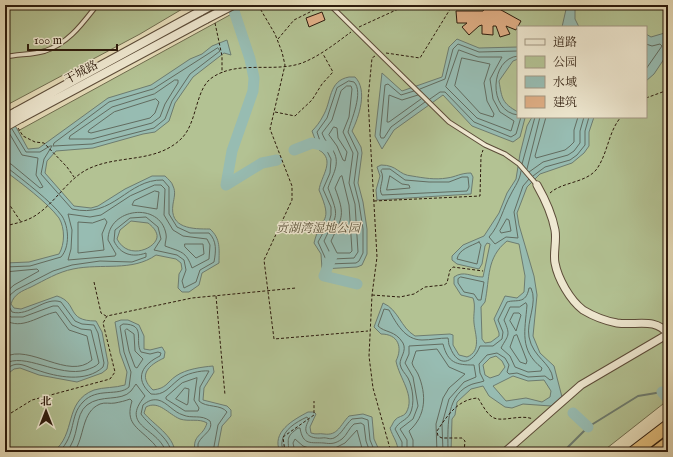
<svg xmlns="http://www.w3.org/2000/svg" width="673" height="457" viewBox="0 0 673 457" font-family="'IM FELL English','Noto Serif SC',serif">
	<style>
		.green { fill: #b3c293; stroke: #706e50; fill-rule: evenodd }
		.water { fill: #97bcb2; stroke: #6d7c70; fill-rule: evenodd }
		.lines { fill: none; stroke-linecap: round; stroke-linejoin: round }
		.shore { stroke: #626c60; stroke-width: 1 }
		.stream { stroke: #6d7c70; stroke-width: 2 }
		.river { stroke: #97bcb2; stroke-width: 11 }
		.building { fill: #e0af86; stroke: #2d1b0d }
		.service-casing { stroke: #5c4c39; stroke-width: 5.5 }
		.minor-casing { stroke: #5c4c39; stroke-width: 9 }
		.tertiary-casing { stroke: #5c4c39; stroke-width: 10 }
		.motorway-casing { stroke: #2d1b0d; stroke-width: 14 }
		.path { stroke: #2d1b0d; stroke-width: 1; stroke-dasharray: 3 2; stroke-linecap: butt }
		.service { stroke: #f0ead3; stroke-width: 3.5 }
		.minor { stroke: #f0ead3; stroke-width: 7 }
		.tertiary { stroke: #f0ead3; stroke-width: 8 }
		.motorway { stroke: #e4c07e; stroke-width: 12 }
		.tertiary-bridge-casing { stroke: #5c4c39; stroke-width: 10; stroke-linecap: butt }
		.tertiary-bridge { stroke: #f0ead3; stroke-width: 8 }
		.labels { text-anchor: middle; stroke-width: 3; stroke-linejoin: round; paint-order: stroke }
		.street-label { font-size: 12px; fill: #2d1b0d; stroke: #f0ead3 }
		.park-label { font-size: 12px; font-style: italic; fill: #554d35; stroke: #f0ead3 }
	</style>
	<rect width="100%" height="100%" fill="#e8dfbc"/>
	<filter id="stains"><feTurbulence type="fractalNoise" baseFrequency=".005" numOctaves="4"/><feColorMatrix values="0 0 0 0 .2 0 0 0 0 .09 0 0 0 0 .02 0 0 0 .5 -.17"/></filter>
	<radialGradient id="worn" r=".72"><stop offset=".6" stop-color="#630" stop-opacity="0"/><stop offset="1" stop-color="#630" stop-opacity=".3"/></radialGradient>
	<path class="green" d="M 5,5 L 189,5 L 140,34 L 5,106 Z
		M 248,5 L 668,5 L 668,400 L 602,452 L 5,452 L 5,138 ZM 518,27 L 646,27 L 646,117 L 518,117 Z"/>
	<path class="water" d="M 567,5 L 575,5 L 575,19 L 579,27 L 562,27 Z
		M 668,32 L 668,53 L 654,74 L 646,81 L 646,34 L 651,37 Z
		M 457,39 L 479,48 L 518,47 L 518,59 L 513,61 L 499,81 C 502,99 502,103 518,112 L 518,117 L 525,118 L 520,137 L 513,142 L 472,126 L 443,95 L 394,130 L 382,149 L 375,136 L 382,73 L 402,91 L 442,77 L 449,47 Z
		M 227,40 L 231,55 L 224,53 L 193,77 L 175,103 L 169,121 L 155,132 L 143,134 L 93,148 L 56,151 L 47,161 L 45,173 L 74,206 L 91,208 L 98,206 L 125,189 L 152,176 L 165,176 C 168,179 172,182 173,186 C 176,192 174,198 173,204 C 169,229 193,229 210,229 C 221,239 219,249 219,263 L 202,273 L 199,285 L 189,292 L 182,292 L 178,288 L 179,274 L 182,269 L 181,263 L 176,259 L 156,255 C 132,272 102,263 73,269 C 58,272 45,280 31,287 C 22,291 14,294 11,304 L 14,308 L 21,309 L 57,296 C 79,303 65,321 96,321 L 102,332 L 108,363 L 107,369 L 102,373 L 77,382 L 39,375 L 20,368 L 14,369 L 5,376 L 5,263 L 29,262 L 59,254 C 65,244 65,228 59,218 C 47,202 21,183 5,171 L 5,107 L 28,149 L 39,148 L 108,98 L 151,85 L 190,59 L 202,54 L 212,46 ZM 131,221 L 148,223 C 152,226 156,230 157,235 C 159,247 129,262 117,239 L 120,230 Z
		M 349,77 L 355,77 C 368,90 359,117 352,131 L 361,147 L 362,153 L 358,183 L 363,202 L 367,229 L 367,254 L 362,265 L 357,267 L 322,269 L 321,254 L 314,243 C 321,214 334,225 319,190 C 321,176 336,160 319,150 L 312,131 C 316,127 320,122 323,116 C 332,101 328,81 349,77 Z
		M 532,117 L 594,117 L 589,132 L 589,146 L 584,153 L 572,163 L 540,174 L 527,187 L 517,213 L 519,225 L 534,276 L 537,295 L 533,336 L 540,353 L 554,366 L 562,397 L 551,406 L 523,404 L 512,408 L 505,407 L 489,396 L 483,386 L 471,389 L 457,402 L 455,415 L 452,419 L 451,452 L 398,452 C 398,442 393,438 390,428 C 392,426 393,422 395,420 C 398,416 403,417 406,413 C 416,396 399,378 396,361 C 403,347 398,334 381,334 L 374,327 L 383,303 C 399,310 400,327 415,336 L 450,334 L 453,335 L 453,345 L 459,355 L 467,357 C 482,351 475,334 474,323 C 473,314 476,306 473,298 L 461,295 L 454,284 L 454,277 C 464,270 471,277 483,277 L 490,244 L 487,243 L 485,246 L 482,264 L 479,269 L 457,264 L 452,260 L 452,256 L 463,245 L 484,236 L 499,213 L 507,193 L 516,179 L 520,154 L 527,126 ZM 507,241 L 519,244 L 525,276 L 524,292 L 517,298 L 505,296 L 494,319 L 499,333 L 499,336 L 491,342 L 485,343 L 482,339 L 481,307 L 485,302 C 490,278 486,258 507,241 ZM 496,356 L 502,361 L 505,367 L 499,375 L 490,378 L 485,375 L 483,365 L 490,358 ZM 513,376 L 528,381 L 544,380 L 551,391 L 550,397 L 542,402 L 526,398 L 506,401 L 493,386 Z
		M 381,165 C 398,165 398,175 412,176 C 424,178 435,180 447,178 C 456,177 460,173 471,173 L 473,177 L 471,194 L 377,200 L 376,190 L 380,176 L 377,167 Z
		M 121,320 L 128,320 L 139,325 L 144,336 L 144,349 L 150,350 L 162,347 L 165,352 L 164,358 C 149,365 137,375 153,390 C 167,388 166,383 176,376 C 186,369 202,367 213,366 L 214,372 L 204,388 L 203,400 L 227,406 L 231,410 L 231,416 L 222,426 L 217,452 L 195,452 C 192,434 203,437 207,423 C 199,418 189,422 180,419 C 168,414 159,400 146,407 L 144,413 C 154,425 173,435 175,452 L 53,452 C 77,434 63,402 94,390 C 104,387 115,388 125,385 L 127,372 L 120,353 L 115,322 Z
		M 308,412 L 314,412 L 316,414 L 310,427 L 311,433 C 317,435 319,433 324,434 C 338,436 340,425 349,416 L 363,414 L 372,417 L 374,439 L 380,452 L 280,452 C 271,432 293,420 308,412 Z"/>
	<g class="lines">
		<path class="shore" d="M 646,44 L 652,46 L 660,44 L 662,46 L 646,69
			M 218,48 L 220,51 L 190,74 L 172,101 L 165,119 L 154,128 L 92,144 L 53,146 L 54,143 L 109,102 L 153,89 Z
			M 459,50 L 478,57 L 502,57 L 490,79 L 493,99 L 500,112 L 514,121 L 511,131 L 477,118 L 446,87 Z
			M 518,56 C 490,58 487,112 518,115
			M 462,58 L 490,64 L 484,83 L 487,101 L 494,114 L 493,117 L 480,113 L 455,86 Z
			M 175,80 L 178,80 L 178,83 L 165,104 L 160,117 L 152,123 L 92,139 L 69,139 L 70,136 L 112,107 L 154,94 Z
			M 349,81 L 354,82 C 364,92 351,120 348,132 L 358,153 L 354,183 L 359,203 L 363,229 L 363,253 L 359,261 L 356,263 L 328,264 L 318,242 L 329,222 L 331,215 L 331,207 L 323,189 L 330,173 L 331,159 L 327,151 L 322,147 L 317,132 L 327,118 L 337,88 Z
			M 347,86 L 351,86 L 352,89 L 349,117 L 343,132 L 353,153 L 349,183 L 355,204 L 358,252 L 354,258 L 333,259 L 324,241 C 337,213 340,219 328,188 C 332,175 342,163 332,149 C 328,143 325,141 322,133 L 332,120 L 341,91 Z
			M 420,89 L 445,79 L 453,49 L 458,44 L 479,52 L 518,51
			M 414,91 L 401,95 L 388,84 L 385,85 L 380,135 L 381,138 L 384,138 L 391,127 L 425,102
			M 418,95 L 402,100 L 389,95 L 387,122 L 389,122 L 421,99
			M 156,99 L 159,102 L 155,113 L 150,118 L 91,133 L 88,132 L 89,130 L 114,112 Z
			M 430,99 L 440,92 L 445,92 L 474,122 L 511,137 L 516,134 L 521,117
			M 546,117 L 535,156 L 536,158 L 565,150 L 570,146 L 574,142 L 574,130 L 578,117
			M 334,127 L 337,128 L 338,138 L 347,152 L 345,161 L 343,160 L 337,146 L 329,135 Z
			M 5,163 L 11,164 L 40,188 L 43,187 L 36,175 L 38,158 L 22,155 L 8,131
			M 522,164 L 535,117
			M 5,168 L 9,169 C 23,180 52,202 62,216 C 69,227 70,247 61,257 L 30,266 L 5,267
			M 383,169 L 390,169 L 405,180 L 429,182 L 449,182 L 462,177 L 468,177 L 469,187 L 467,191 L 382,195 C 377,188 386,179 381,171 Z
			M 527,169 L 540,117
			M 521,171 C 520,180 515,186 511,194 C 503,208 500,225 489,237 L 495,244 L 506,237 L 518,238 L 514,212 L 523,186 L 529,179
			M 529,172 L 543,162 L 568,155 L 574,151 L 580,143 L 580,131 L 584,117
			M 342,176 L 349,205 L 352,251 L 350,253 L 337,253 L 331,241 C 343,216 345,215 335,188 L 340,177 Z
			M 390,176 L 402,184 L 409,185 L 410,188 L 387,190 Z
			M 533,176 L 545,167 L 570,160 L 577,155 L 585,145 L 585,131 L 589,117
			M 155,185 L 161,185 L 165,189 L 164,215 L 173,230 L 183,236 L 207,239 L 210,245 L 209,259 L 192,268 C 186,251 181,252 165,246 C 165,242 167,238 166,234 C 160,201 108,208 108,240 L 116,254 L 115,256 L 68,260 L 71,249 L 72,230 L 68,214 L 90,217 L 101,215 L 130,196 Z
			M 155,191 L 159,192 L 157,209 L 132,205 L 134,201 Z
			M 105,219 L 107,222 L 102,234 L 104,250 L 78,253 L 78,222 L 92,223 Z
			M 507,219 L 509,220 L 511,231 L 501,233 L 500,231 Z
			M 479,242 L 481,245 L 477,264 L 457,259 C 459,249 471,246 479,242 Z
			M 185,244 L 203,244 L 204,254 L 196,258 L 185,247 Z
			M 5,272 L 37,269 L 39,271 L 14,285 L 5,293
			M 461,277 L 484,282 L 481,300 L 478,300 L 474,294 L 464,292 L 458,283 L 458,279 Z
			M 526,303 L 527,305 C 525,331 519,350 542,368 L 541,371 L 528,372 L 515,367 L 510,356 L 501,348 C 508,335 511,336 504,320 L 510,307 L 519,307 Z
			M 5,311 L 11,317 L 23,317 L 53,306 L 58,306 L 72,325 L 81,329 L 91,330 L 99,363 C 96,367 91,368 86,370 C 59,378 23,351 5,364
			M 514,313 L 519,313 L 521,315 L 516,331 L 510,321 Z
			M 5,320 C 22,331 39,315 56,312 L 69,330 L 87,336 L 92,360 C 69,381 29,343 5,357
			M 127,329 L 134,334 L 135,351 L 143,359 L 137,368 L 135,367 L 129,351 L 125,331 Z
			M 517,335 L 527,361 L 526,364 L 520,362 L 510,347 L 514,336 Z
			M 5,371 C 7,369 10,366 13,365 C 21,362 29,368 37,370 C 57,377 86,383 103,367 L 104,363 L 98,333 L 94,325 L 82,324 L 75,321 L 61,302 C 45,296 29,317 12,312 L 7,303 L 10,295 L 16,290 L 53,271 L 72,265 L 100,261 L 132,262 L 146,257 L 146,253 C 132,258 120,254 114,241 L 115,230 L 130,218 L 146,217 L 158,227 L 161,239 L 154,250 L 177,255 L 184,260 L 186,270 L 182,281 L 184,288 L 196,282 L 200,270 L 214,262 C 216,251 217,241 209,233 L 190,233 L 177,227 L 169,214 L 169,187 L 163,180 C 127,179 114,219 72,209 L 41,174 L 44,159 L 52,146 L 50,146 L 40,152 L 26,152 L 12,129
			M 197,378 L 194,400 L 199,408 L 198,411 L 185,411 L 166,399 L 166,397 L 182,383 Z
			M 185,388 L 189,389 L 188,403 L 187,405 L 176,399 Z
			M 59,452 C 77,434 69,416 83,402 C 97,387 118,397 129,387 L 131,372 L 124,352 L 120,326 L 123,324 C 147,324 134,341 141,352 L 150,354 L 158,352 L 161,353 L 160,356 C 143,364 133,378 151,394 C 164,396 169,387 178,380 C 184,374 201,370 209,371 L 200,387 L 199,401 C 206,408 221,404 227,412 L 218,425 L 213,452
			M 66,452 C 80,438 74,415 87,405 C 101,394 121,402 131,391 C 133,389 134,386 136,384 L 145,396 C 119,427 158,427 166,452
			M 74,452 C 85,437 81,412 100,404 C 105,402 110,404 115,403 C 120,402 125,401 130,399 L 132,401 C 125,423 137,427 150,440 C 154,443 157,448 160,452
			M 171,452 C 170,438 149,426 141,414 L 143,405 C 148,401 152,399 158,400 C 167,402 173,412 183,415 C 192,419 201,414 210,421 C 214,431 201,435 198,444 L 198,452
			M 284,452 C 283,448 281,446 282,442 C 283,430 296,422 307,417 L 309,420 C 301,433 309,439 322,438 C 327,437 329,440 334,438 C 342,434 345,425 352,419 L 362,418 L 368,420 L 370,440 L 375,452
			M 289,452 C 288,438 286,437 298,428 L 300,428 C 303,446 311,442 324,443 C 331,444 335,444 342,439 C 347,435 349,428 354,424 L 361,423 L 364,425 L 366,441 L 370,452
			M 295,452 L 293,443 L 295,439 L 303,446 L 312,449 L 331,450 L 345,443 L 357,430 L 363,452
			M 402,452 L 402,442 L 395,429 C 399,421 406,421 410,414 C 415,404 413,388 408,378 C 405,373 401,370 400,364 C 400,357 407,351 403,343 C 395,330 385,333 378,326 L 384,309 L 389,310 C 396,323 405,340 422,340 C 431,340 439,338 448,338 C 449,341 448,344 450,347 C 458,368 473,364 480,346 L 493,346 L 502,339 L 503,332 L 498,320 L 507,302 C 516,299 526,305 529,288 L 531,288 C 538,303 526,321 529,337 C 533,358 551,362 553,379 L 550,380 L 545,376 L 528,377 L 517,373 L 509,374 L 507,372 L 509,365 L 505,358 L 497,353 L 487,355 L 479,364 L 480,373 L 484,381 C 479,383 473,383 468,386 C 445,398 448,430 448,452
			M 407,452 L 407,440 L 400,429 L 413,419 L 418,406 L 413,377 L 405,363 L 409,354 L 409,346 L 443,344 C 448,363 456,365 474,365 L 476,377 L 464,382 L 449,399 L 442,424 L 443,452
			M 413,452 L 413,440 L 409,431 C 426,416 427,395 418,374 C 416,370 413,367 412,363 L 416,351 L 437,349 L 449,367 L 465,374 L 449,388 L 443,398 L 436,424 L 437,452"/>
		<path class="stream" d="M 563,452 L 588,427 L 638,396 L 662,392 L 668,385"/>
		<path class="river" d="M 232,5 L 250,59 L 254,78 L 253,91 L 232,151 L 226,185 L 262,163 L 277,160
			M 294,150 L 312,143 L 329,147
			M 332,256 L 324,276 L 357,284
			M 662,392 L 668,399
			M 573,413 L 588,427"/>
	</g>
	<path class="building" d="M 487,5 L 492,5 L 521,21 L 516,30 L 506,26 L 510,34 L 500,37 L 496,26 L 493,26 L 493,35 L 482,34 L 482,25 L 479,26 L 469,35 L 462,27 L 467,23 L 457,23 L 456,11 L 483,11 Z
		M 322,12 L 325,20 L 309,27 L 306,18 Z"/>
	<g class="lines">
		<defs>
			<path id="service" d="M 330,5 L 449,122 L 485,145 L 505,154 L 519,164 L 537,185
				M 667,5 L 668,6
				M 5,57 C 18,54 32,55 45,51 C 69,43 82,24 97,5"/>
			<path id="minor" d="M 537,185 C 545,199 552,214 555,230 C 557,241 553,253 555,263 C 558,279 570,300 583,310 C 593,316 606,321 617,323 C 636,326 655,317 668,334
				M 505,452 L 581,385 L 668,334"/>
			<path id="tertiary" d="M 16,112 L 201,11
				M 21,118 L 206,19"/>
			<path id="motorway" d="M 634,452 L 668,426
				M 656,452 L 668,443"/>
		</defs>
		<use href="#service" class="service-casing"/>
		<use href="#minor" class="minor-casing"/>
		<use href="#tertiary" class="tertiary-casing"/>
		<use href="#motorway" class="motorway-casing"/>
		<path class="path" d="M 258,5 L 275,34 L 282,52 L 285,65 L 270,129 L 292,186 L 292,200 L 264,260 L 274,339 L 368,331
			M 215,23 L 222,56 L 222,73
			M 359,27 L 407,5
			M 278,39 L 294,20 L 324,5
			M 386,53 L 420,58 L 452,6 L 457,5
			M 375,56 L 372,58 L 368,99 L 377,257 L 372,295 L 369,356 L 373,388 L 391,452
			M 646,98 L 668,90
			M 5,104 L 7,108
			M 275,112 L 295,116 L 312,100 L 322,84 L 333,72 L 323,54
			M 18,128 L 23,136 L 35,142 L 44,143 L 67,167 L 74,177
			M 550,193 C 562,182 585,183 596,170 C 608,154 608,132 621,117
			M 5,198 L 21,222
			M 374,201 L 480,196 L 481,156 L 483,150
			M 5,226 C 17,223 29,221 39,213 C 57,200 68,179 88,169 C 119,154 156,164 182,138 C 198,121 195,88 213,77 C 239,60 274,73 302,63 C 320,56 336,43 351,32
			M 94,282 L 101,313 L 106,316
			M 372,295 L 400,297 L 414,294 L 425,287 L 444,285 L 447,283 L 450,270 L 453,267 L 483,271
			M 216,296 L 225,395
			M 11,413 L 32,400 L 110,379 L 115,372 L 103,323 L 107,316 L 192,298 L 296,288
			M 285,452 L 283,437 L 314,415 L 314,401
			M 464,452 L 465,441 L 462,438 L 442,438 L 438,436 L 437,431 C 447,416 458,399 478,398 C 482,404 487,415 494,418 C 504,422 520,414 533,419"/>
		<use href="#service" class="service"/>
		<use href="#minor" class="minor"/>
		<use href="#tertiary" class="tertiary"/>
		<use href="#motorway" class="motorway"/>
		<defs>
			<path id="tertiary-bridge" d="M 201,11 L 212,5
				M 206,19 L 233,5
				M 5,118 L 16,112
				M 5,127 L 21,118"/>
		</defs>
		<use href="#tertiary-bridge" class="tertiary-bridge-casing"/>
		<use href="#tertiary-bridge" class="tertiary-bridge"/>
	</g>
	<g class="labels">
		<g class="street-label">
			<text transform="translate(81 72) rotate(-28)" y="4">干城路</text>
		</g>
		<g class="park-label">
			<text x="318" y="232">贡湖湾湿地公园</text>
		</g>
	</g>
	<rect width="673" height="457" fill="none" stroke="#e8dfbc" stroke-width="20"/>
	<rect x="6" y="6" width="661" height="445" fill="none" stroke="#2d1b0d" stroke-width="2"/>
	<rect x="10" y="10" width="653" height="437" fill="none" stroke="#2d1b0d"/>
	<rect x="517" y="26" width="130" height="92" fill="#f0ead3" stroke="#a29784"/>
	<rect x="525" y="39" width="20" height="6" fill="#f0ead3" stroke="#a29784"/>
	<text x="553" y="46" font-size="12" fill="#2d1b0d">道路</text>
	<rect x="525" y="56" width="20" height="12" fill="#b3c293" stroke="#a29784"/>
	<text x="553" y="66" font-size="12" fill="#2d1b0d">公园</text>
	<rect x="525" y="76" width="20" height="12" fill="#97bcb2" stroke="#a29784"/>
	<text x="553" y="86" font-size="12" fill="#2d1b0d">水域</text>
	<rect x="525" y="96" width="20" height="12" fill="#e0af86" stroke="#a29784"/>
	<text x="553" y="106" font-size="12" fill="#2d1b0d">建筑</text>
	<g transform="translate(46 411)" stroke="#f0ead3" stroke-width="3" paint-order="stroke">
	<path d="M0-3L7 15L0 10L-7 15Z" fill="#2d1b0d"/>
	<text y="-6" font-size="11" font-weight="bold" text-anchor="middle" fill="#2d1b0d">北</text>
	</g>
	<path d="M28 44v6h89v-6" fill="none" stroke="#2d1b0d" stroke-width="2"/>
	<text x="34" y="44" font-size="12" fill="#2d1b0d" stroke="#f0ead3" stroke-width="3" paint-order="stroke">100 m</text>
	<rect width="100%" height="100%" filter="url(#stains)"/>
	<rect width="100%" height="100%" fill="url(#worn)"/>
</svg>
